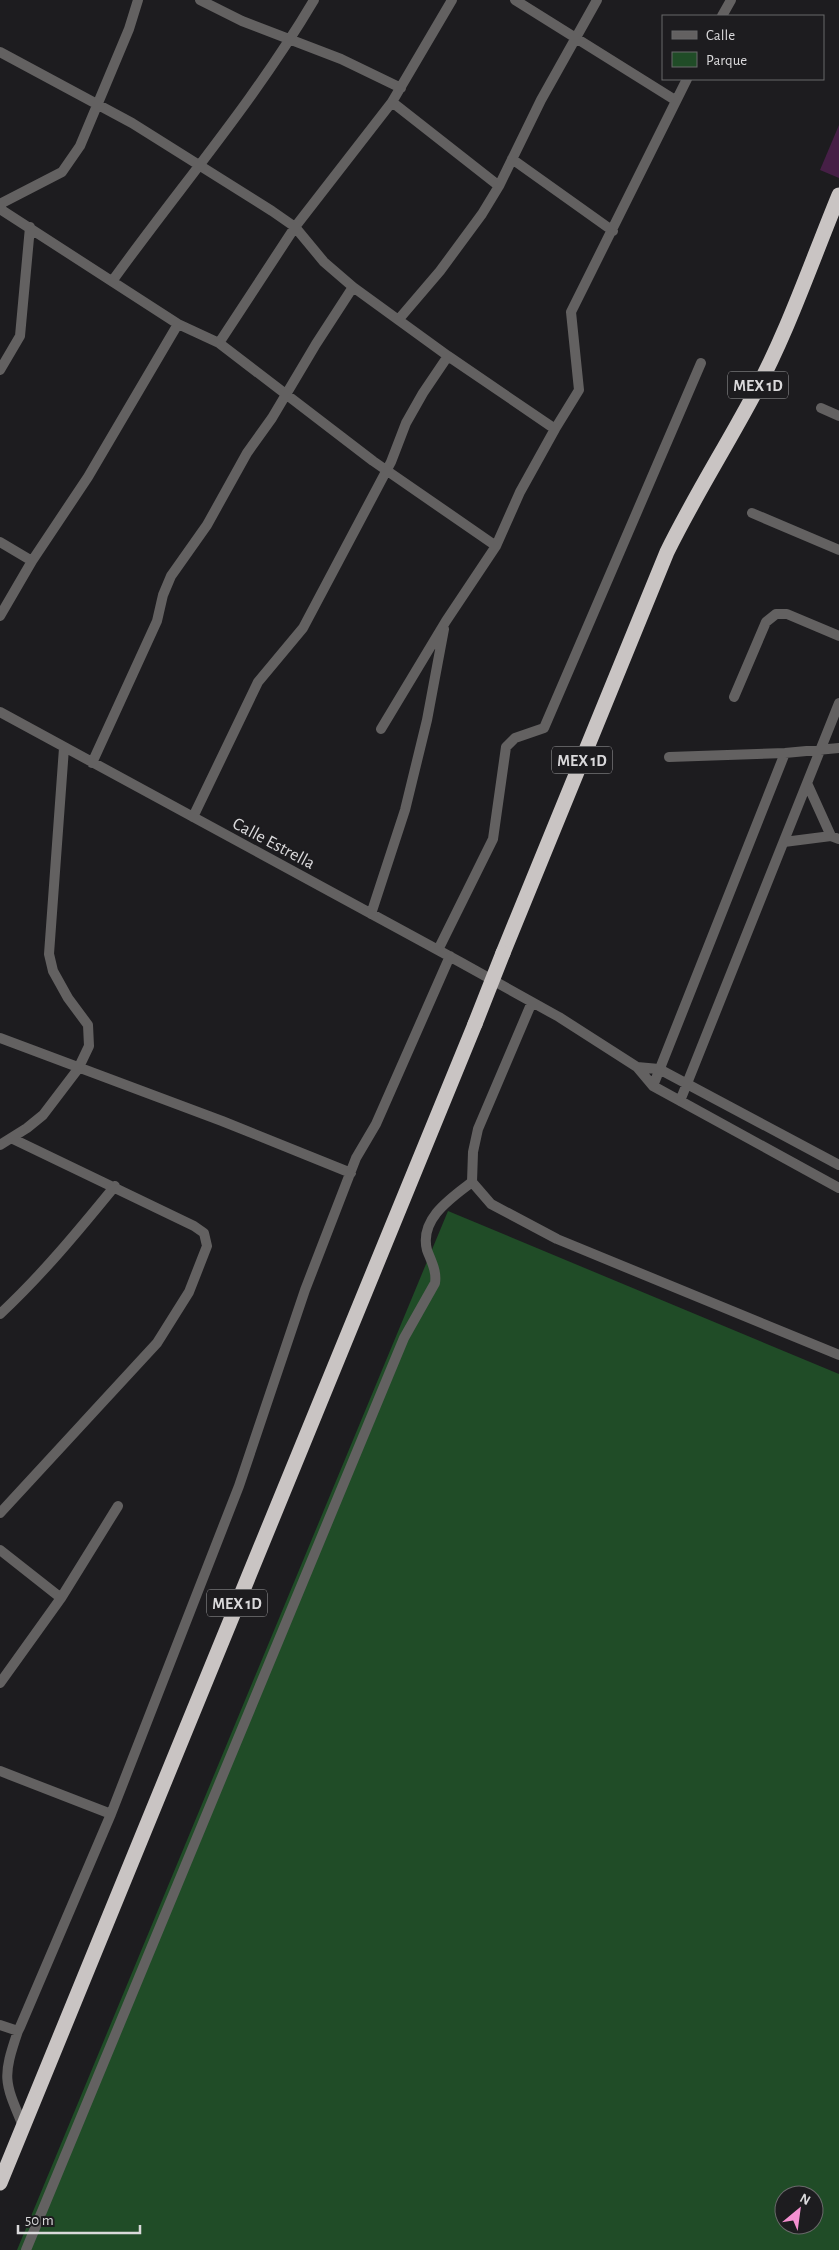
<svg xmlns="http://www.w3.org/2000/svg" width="839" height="2250" viewBox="0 0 839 2250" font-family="'Alegreya Sans',sans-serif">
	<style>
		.green { fill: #204c27; fill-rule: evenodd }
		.building { fill: #461f46 }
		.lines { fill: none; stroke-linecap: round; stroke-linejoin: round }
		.street { stroke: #636161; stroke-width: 10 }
		.highway { stroke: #c9c4c3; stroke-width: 15 }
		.highway-bridge { stroke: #c9c4c3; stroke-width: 15 }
		.labels { text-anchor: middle; stroke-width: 4; stroke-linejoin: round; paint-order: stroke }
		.shield { fill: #1d1c1f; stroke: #a1a0a3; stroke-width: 1 }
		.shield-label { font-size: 16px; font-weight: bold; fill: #dad9db }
		.street-label { font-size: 18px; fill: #dad9db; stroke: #1d1c1f }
	</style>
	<rect width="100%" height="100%" fill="#1d1c1f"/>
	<path class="green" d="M 448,1211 L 839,1374 L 839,2250 L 17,2250 ZM 784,2195 L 814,2195 L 814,2225 L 784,2225 Z"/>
	<path class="building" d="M 839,125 L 839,178 L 820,170 Z"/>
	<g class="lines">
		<path class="street" d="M 200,0 L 242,21 L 341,59 L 401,88
			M 515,0 L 675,100
			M 722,16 L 731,0
			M 0,52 L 132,123 L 272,211 L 295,227 L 324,262 L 353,287 L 448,356 L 555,429 L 520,492 L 496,546 L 446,621 L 381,729
			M 392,102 L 499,186
			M 512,159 L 613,231
			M 0,204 L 62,172 L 80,146 L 129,29 L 138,0
			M 0,209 L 178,324 L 219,343 L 373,461 L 496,546
			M 113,280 C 180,187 255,100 314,0
			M 399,319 L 440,271 L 482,214 L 499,186 L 541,100 L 597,0
			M 219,343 L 295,227 L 392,102 L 452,0
			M 0,370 L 20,336 L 30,227
			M 821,408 L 839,416
			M 555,429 L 579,390 L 571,312 L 687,79
			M 752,513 L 839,550
			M 0,542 L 32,561
			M 0,616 L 32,561 L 88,477 L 178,324
			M 734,697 L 766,622 L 776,614 L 787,614 L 839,636
			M 0,712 L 460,962 L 559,1017 L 637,1067 L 659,1069 L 839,1165
			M 669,757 L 785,753 L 839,748
			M 92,763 L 157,621 L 163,595 L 171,576 L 207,525 L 247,453 L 272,418 L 316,344 L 353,287
			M 807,783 L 831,836
			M 193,817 L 258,682 L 303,628 L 391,462 L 406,423 L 423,393 L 448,356
			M 784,842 L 831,836 L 839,839
			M 371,914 L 405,810 L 427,720 L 444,629
			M 438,950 L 493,839 L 506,747 L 515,738 L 544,728 L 701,363
			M 532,1002 L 478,1129 L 473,1152 L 472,1182 L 491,1204 L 557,1239 L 839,1355
			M 0,1038 L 222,1121 L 351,1173
			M 637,1067 L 653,1086 L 839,1188
			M 653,1086 L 785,753
			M 680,1101 L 839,703
			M 0,1145 L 27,1128 L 43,1115 L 78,1069 L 89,1046 L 88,1025 L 68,998 L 53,971 L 49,954 L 64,748
			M 0,1314 C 42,1275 79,1230 115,1186
			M 0,1513 L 157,1343 L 189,1292 L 207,1246 L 204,1233 L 194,1226 L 11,1138
			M 0,1550 L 61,1598
			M 0,1683 L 61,1598 L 118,1506
			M 0,1771 L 111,1814
			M 0,2025 L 18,2031 L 20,2027 L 111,1814 L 239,1486 L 305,1290 L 356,1158 L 376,1124 L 450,956
			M 18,2031 C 2,2078 4,2081 23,2126
			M 26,2250 L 404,1338 L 435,1283 C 437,1271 431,1261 427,1250 C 419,1219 451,1198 472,1182"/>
		<path class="highway" d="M 503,953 L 667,552 C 693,499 724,450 752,398 C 787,334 811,263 839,195
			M 0,2183 L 475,1024"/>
		<path class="highway-bridge" d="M 475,1024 L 503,953"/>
	</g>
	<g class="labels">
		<g class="shield">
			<rect x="728" y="371.5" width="60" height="27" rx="4"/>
			<rect x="552" y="746.5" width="60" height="27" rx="4"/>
			<rect x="207" y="1589.5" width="60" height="27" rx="4"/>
		</g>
		<g class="shield-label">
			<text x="758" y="391">MEX 1D</text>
			<text x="582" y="766">MEX 1D</text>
			<text x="237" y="1609">MEX 1D</text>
		</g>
		<g class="street-label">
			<text transform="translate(274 843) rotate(28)" y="6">Calle Estrella</text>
		</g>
	</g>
	<rect x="662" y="15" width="162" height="65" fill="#1d1c1f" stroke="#69686a"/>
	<rect x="672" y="31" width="25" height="8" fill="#636161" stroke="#69686a"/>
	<text x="706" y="40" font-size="15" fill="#dad9db">Calle</text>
	<rect x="672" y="52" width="25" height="15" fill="#204c27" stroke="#69686a"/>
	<text x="706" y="65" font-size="15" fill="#dad9db">Parque</text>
	<g transform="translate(799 2210) rotate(29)"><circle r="24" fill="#1d1c1f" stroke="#69686a"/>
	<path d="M0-4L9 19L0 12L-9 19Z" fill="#f590d1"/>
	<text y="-8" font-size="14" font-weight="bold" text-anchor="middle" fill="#dad9db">N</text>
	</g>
	<path d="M18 2225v8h122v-8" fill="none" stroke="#dad9db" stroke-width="2.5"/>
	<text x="25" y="2225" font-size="15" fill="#dad9db" stroke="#1d1c1f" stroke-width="4" paint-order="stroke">50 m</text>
</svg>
